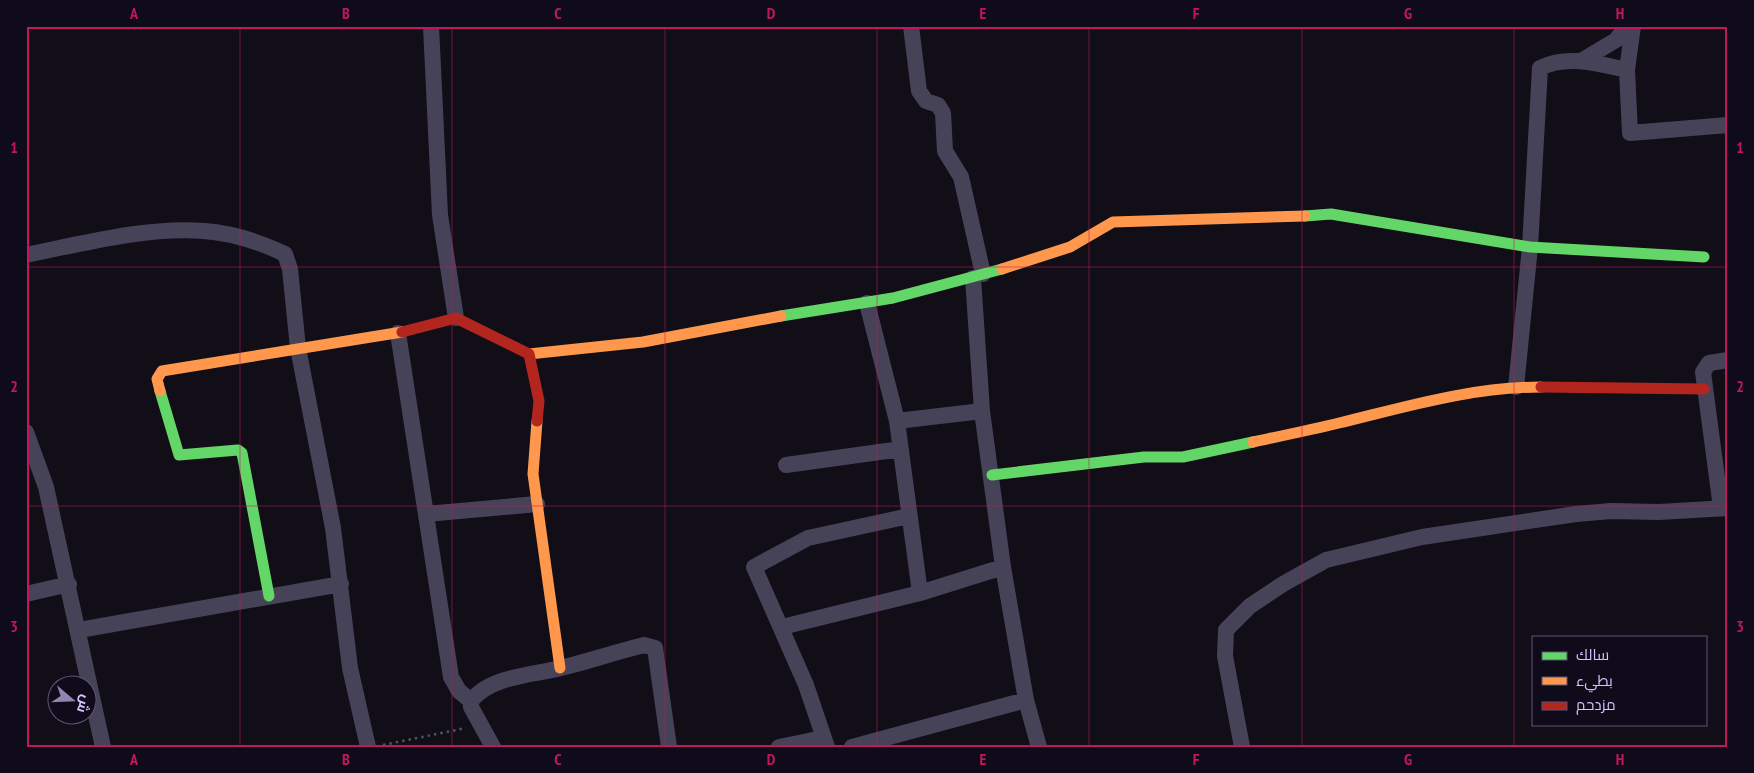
<svg xmlns="http://www.w3.org/2000/svg" width="1754" height="773" viewBox="0 0 1754 773" font-family="'PT Sans Narrow',Cairo,sans-serif">
	<style>
		.lines { fill: none; stroke-linecap: round; stroke-linejoin: round }
		.path { stroke: #4a5664; stroke-width: 2.5; stroke-dasharray: 2.5 4; stroke-linecap: butt }
		.street { stroke: #464359; stroke-width: 16 }
		.fast { stroke: #63d668; stroke-width: 11 }
		.slow { stroke: #ff974d; stroke-width: 11 }
		.jam { stroke: #b3261e; stroke-width: 11 }
		.grid { fill: none; stroke: #c2185b; stroke-width: 1; stroke-opacity: 0.55 }
		.neatline { fill: none; stroke: #c2185b; stroke-width: 2 }
		.grid-label { font-size: 16px; text-anchor: middle; font-weight: bold; fill: #c2185b }
	</style>
	<rect width="100%" height="100%" fill="#110e18"/>
	<g class="lines">
		<path class="path" d="M 383,745 L 466,728"/>
		<path class="street" d="M 431,26 L 440,215 L 456,318
			M 911,26 L 919,91 L 926,101 L 938,105 L 943,113 L 945,151 L 961,177 L 983,274
			M 1633,26 L 1627,70 L 1630,133 L 1728,125
			M 1581,61 L 1616,40 L 1627,26
			M 26,255 C 80,244 150,226 204,231 C 232,233 260,242 285,254 L 290,269 L 298,348 L 333,528 L 350,668 L 368,747
			M 973,278 L 982,411 L 1003,567 L 1026,700 L 1039,747
			M 867,303 L 897,421
			M 398,333 L 451,677 L 459,691 L 471,701
			M 1516,387 L 1530,247 L 1540,68 C 1567,54 1599,64 1627,70
			M 26,432 L 46,487 L 103,747
			M 786,465 L 901,449
			M 1721,508 L 1703,372 L 1709,363 L 1728,360
			M 426,514 L 537,504
			M 920,593 L 897,421 L 982,411
			M 26,594 L 69,584
			M 782,627 L 920,593 L 1003,567
			M 79,630 L 341,584
			M 493,747 L 471,707 L 471,701 C 490,676 533,675 561,668 C 589,661 616,652 644,645 L 655,648 L 669,747
			M 779,747 L 823,738
			M 827,747 L 806,685 L 754,567 L 808,538 L 909,516
			M 852,747 L 1026,700
			M 1242,747 L 1225,656 L 1226,630 L 1250,606 L 1283,584 L 1326,560 L 1422,537 L 1576,514 L 1611,511 L 1659,512 L 1728,508"/>
		<path class="fast" d="M 1305,216 L 1331,214 L 1530,247 L 1704,257
			M 781,316 L 893,298 L 1002,269
			M 160,391 L 179,455 L 238,450 L 242,453 L 269,596
			M 992,475 L 1144,457 L 1183,457 L 1253,442"/>
		<path class="slow" d="M 1002,269 L 1070,247 L 1113,222 L 1305,216
			M 529,354 L 643,342 L 781,316
			M 160,391 L 157,379 L 162,371 L 402,332
			M 537,421 L 533,474 L 560,668
			M 1253,442 C 1281,436 1310,430 1339,423 C 1405,407 1471,387 1541,387"/>
		<path class="jam" d="M 402,332 L 456,318 L 529,354 L 539,401 L 537,421
			M 1541,387 L 1704,389"/>
	</g>
	<path class="grid" d="M 240,26 L 240,747M 452,26 L 452,747M 665,26 L 665,747M 877,26 L 877,747M 1089,26 L 1089,747M 1302,26 L 1302,747M 1514,26 L 1514,747M 26,267 L 1728,267M 26,506 L 1728,506"/>
	<rect width="1754" height="773" fill="none" stroke="#0f0b1b" stroke-width="55"/>
	<rect x="1532" y="636" width="175" height="90" fill="#0f0b1b" stroke="#5d5676"/>
	<rect x="1542" y="652" width="25" height="8" fill="#63d668" stroke="#5d5676"/>
	<text x="1576" y="660" font-size="15" fill="#d1c6fe">سالك</text>
	<rect x="1542" y="677" width="25" height="8" fill="#ff974d" stroke="#5d5676"/>
	<text x="1576" y="686" font-size="15" fill="#d1c6fe">بطيء</text>
	<rect x="1542" y="702" width="25" height="8" fill="#b3261e" stroke="#5d5676"/>
	<text x="1576" y="710" font-size="15" fill="#d1c6fe">مزدحم</text>
	<g transform="translate(72 700) rotate(109)"><circle r="24" fill="#0f0b1b" stroke="#5d5676"/>
	<path d="M0-4L9 19L0 12L-9 19Z" fill="#8e86ae"/>
	<text y="-8" font-size="14" font-weight="bold" text-anchor="middle" fill="#d1c6fe">ش</text>
	</g>
	<rect x="28" y="28" width="1698" height="718" class="neatline"/>
	<g class="grid-label">
		<text x="134" y="19">A</text>
		<text x="346" y="19">B</text>
		<text x="558" y="19">C</text>
		<text x="771" y="19">D</text>
		<text x="983" y="19">E</text>
		<text x="1196" y="19">F</text>
		<text x="1408" y="19">G</text>
		<text x="1620" y="19">H</text>
		<text x="14" y="153">1</text>
		<text x="1740" y="153">1</text>
		<text x="14" y="392">2</text>
		<text x="1740" y="392">2</text>
		<text x="14" y="632">3</text>
		<text x="1740" y="632">3</text>
		<text x="134" y="765">A</text>
		<text x="346" y="765">B</text>
		<text x="558" y="765">C</text>
		<text x="771" y="765">D</text>
		<text x="983" y="765">E</text>
		<text x="1196" y="765">F</text>
		<text x="1408" y="765">G</text>
		<text x="1620" y="765">H</text>
	</g>
</svg>
